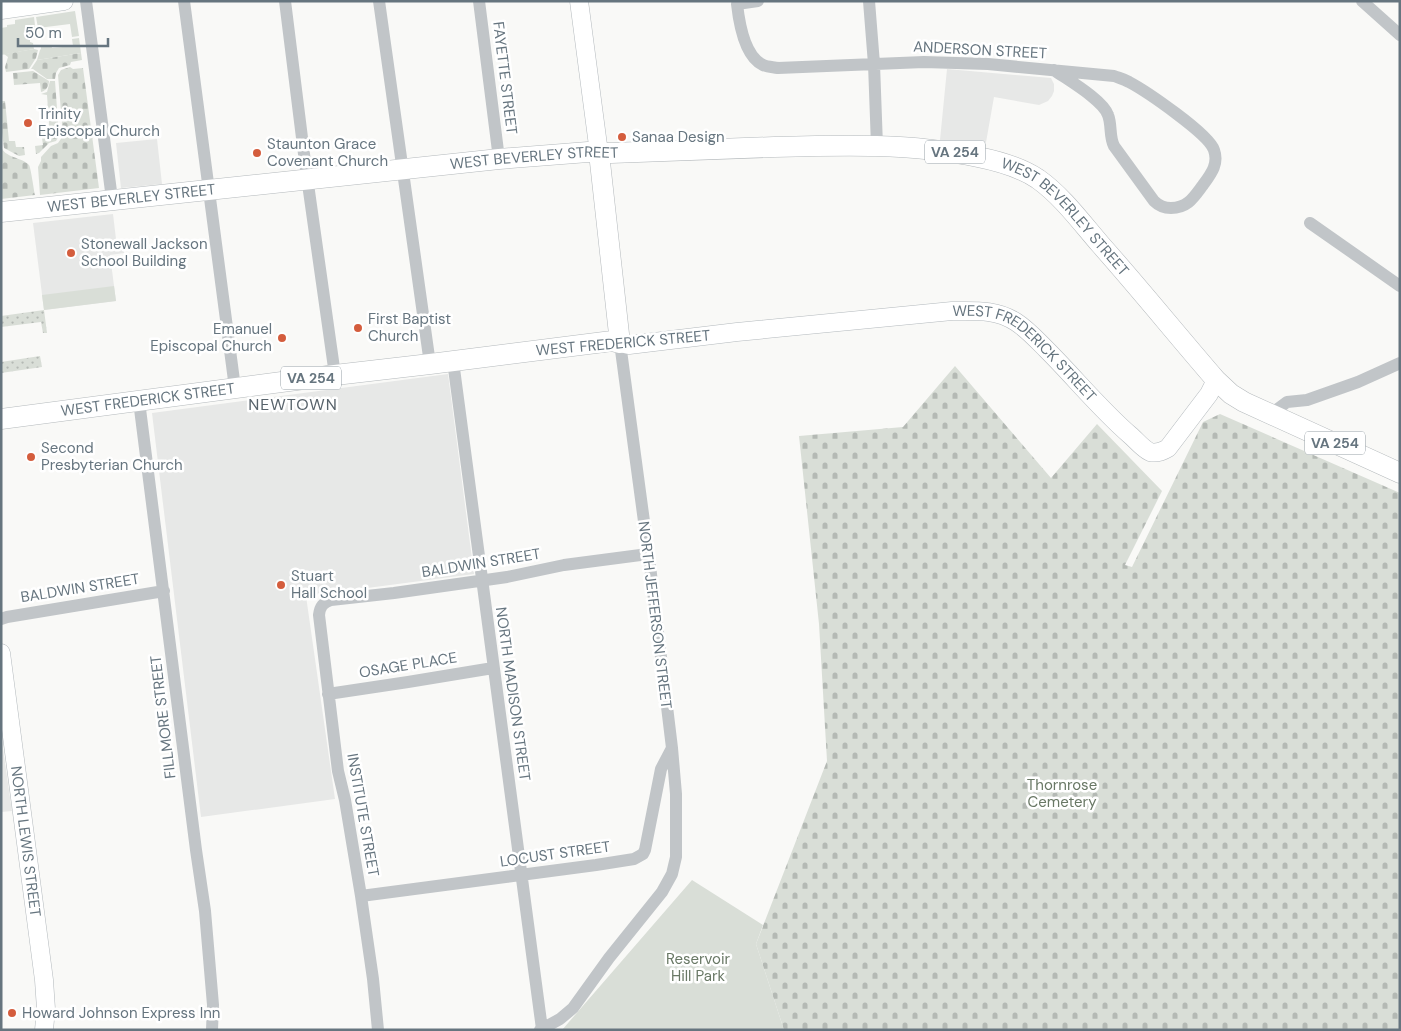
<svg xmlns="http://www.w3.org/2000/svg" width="1401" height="1031" viewBox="0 0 1401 1031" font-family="'DM Sans',sans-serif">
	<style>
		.built { fill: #e7e8e7 }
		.green { fill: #d9ded7 }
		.cemetery { fill: url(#cemetery-stones) }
		.garden { fill: url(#garden-dots) }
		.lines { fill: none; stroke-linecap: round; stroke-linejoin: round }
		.secondary-casing { stroke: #b3b9bd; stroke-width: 19 }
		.primary-casing { stroke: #b4b9bc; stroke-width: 21 }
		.street { stroke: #c1c5c8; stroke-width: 12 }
		.secondary { stroke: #fff; stroke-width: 18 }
		.primary { stroke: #fff; stroke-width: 20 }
		.poi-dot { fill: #d45d3d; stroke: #fff; stroke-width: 2 }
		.labels { text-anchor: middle; stroke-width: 5; stroke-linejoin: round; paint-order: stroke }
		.shield { fill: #fff; stroke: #949ea5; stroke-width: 1 }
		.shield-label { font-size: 14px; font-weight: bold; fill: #66757f }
		.street-label { font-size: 15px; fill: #66757f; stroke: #fff }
		.poi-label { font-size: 15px; fill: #66757f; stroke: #fff; text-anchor: start }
		.park-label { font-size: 15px; fill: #697865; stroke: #fff }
		.neighbourhood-label { font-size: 16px; letter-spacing: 1px; fill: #58636b; stroke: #fff }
	</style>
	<defs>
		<pattern id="cemetery-stones" width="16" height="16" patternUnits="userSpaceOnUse" patternTransform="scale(1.25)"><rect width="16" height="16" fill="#d9ded7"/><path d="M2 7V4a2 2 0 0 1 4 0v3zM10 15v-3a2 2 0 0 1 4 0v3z" fill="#b4b9b4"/></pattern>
		<pattern id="garden-dots" width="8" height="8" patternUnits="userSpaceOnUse" patternTransform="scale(1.25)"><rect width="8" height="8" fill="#d9ded7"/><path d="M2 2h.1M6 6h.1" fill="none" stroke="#b4b9b4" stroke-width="1.8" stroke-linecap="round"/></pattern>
	</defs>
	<rect width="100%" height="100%" fill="#f9f9f7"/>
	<path class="built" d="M 947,69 L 1051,78 L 1054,84 L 1054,91 L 1052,96 L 1048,101 L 1039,105 L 994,97 L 985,148 L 940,140 Z
		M 157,139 L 162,184 L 121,188 L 116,143 Z
		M 113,214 L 116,239 L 123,239 L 124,253 L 110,255 L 116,301 L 44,310 L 33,223 Z
		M 448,374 L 474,574 L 306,596 L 335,799 L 201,817 L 152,413 Z
		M 1,735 L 12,811 L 1,812 Z"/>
	<path class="green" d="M 75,11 L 79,36 L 72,37 L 70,24 L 38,28 L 36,17 Z
		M 34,17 L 36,34 L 32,35 L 30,39 L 30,42 L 33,43 L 34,49 L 1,55 L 1,28 L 7,27 L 7,25 L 15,24 L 15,20 Z
		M 79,38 L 81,53 L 37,60 L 40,50 L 41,49 L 41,46 L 51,45 L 52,48 L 73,46 L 72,39 Z
		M 114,286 L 116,301 L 44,310 L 42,295 Z
		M 692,880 L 763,925 L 756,944 L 784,1030 L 562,1030 Z"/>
	<path class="cemetery" d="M 34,49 L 38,50 L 36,58 L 29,69 L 6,72 L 5,67 L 8,57 L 4,54 Z
		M 81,53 L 82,60 L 71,62 L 70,65 L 59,68 L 56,73 L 55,79 L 47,79 L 33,69 L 31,69 L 37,60 Z
		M 70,67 L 73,69 L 83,68 L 99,188 L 40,195 L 38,167 L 41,161 L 41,157 L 51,146 L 58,143 L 63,136 L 58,75 L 61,70 Z
		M 33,71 L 49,81 C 49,86 46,91 41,92 L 40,83 L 14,85 L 13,73 Z
		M 50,81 L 55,81 L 59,136 L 56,141 L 49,143 L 39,153 L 36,154 L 35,146 L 43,145 L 42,138 L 50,137 L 47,95 L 41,94 L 47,92 Z
		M 1,101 L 5,101 L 9,141 L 15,141 L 16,147 L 24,147 L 25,155 L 19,156 L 4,148 L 1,125 Z
		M 1,146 C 4,158 22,157 29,165 C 31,168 34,191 35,195 L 1,199 Z
		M 955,366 L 1051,478 L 1097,424 L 1162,491 L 1125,565 L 1132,567 L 1203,422 L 1220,414 L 1400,493 L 1400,1030 L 784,1030 L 756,944 L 827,761 L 819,624 L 799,436 L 903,427 Z"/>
	<path class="garden" d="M 44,310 L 47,333 L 43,333 L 41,322 L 1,327 L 1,316 Z
		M 40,356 L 42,367 L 1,373 L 1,362 Z"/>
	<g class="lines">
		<defs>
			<g id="secondary">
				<path d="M 579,1 L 599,153"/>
				<path d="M 1,10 L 64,1"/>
				<path id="s1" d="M 620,343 L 629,345 L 737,332 L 952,311 C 975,311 996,309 1016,322 C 1027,329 1037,340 1047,350 C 1075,378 1100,409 1130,435 C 1136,440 1143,449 1150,452 C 1157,454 1163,451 1168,448 L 1209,394 L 1216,380"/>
				<path id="s2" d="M 1,653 L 44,980 L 46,1009 L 44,1030"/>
			</g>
			<g id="primary">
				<path id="s3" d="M 1,212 L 499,159 L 588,152 L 611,153 C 666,151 720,149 774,147 C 842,145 911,143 978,157 C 998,161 1020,167 1038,179 C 1062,196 1081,222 1100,244 C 1140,289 1177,335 1216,380 L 1231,394 L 1244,402 L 1400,473"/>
				<path id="s4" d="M 1,419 L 335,375 L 430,364 L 612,341 L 620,343 L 599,153"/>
			</g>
		</defs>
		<use href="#secondary" class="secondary-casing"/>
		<use href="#primary" class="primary-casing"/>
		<path class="street" d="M 86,1 L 112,199
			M 184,1 L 235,388
			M 285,1 L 306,170 L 335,375
			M 379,1 L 430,364
			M 479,1 L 499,159
			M 758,1 L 737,4 C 739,22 744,56 763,65 C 767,67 773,67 778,68 L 924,62 L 988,64 L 1114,76 C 1119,78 1124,79 1129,82 C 1146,91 1209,134 1214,150 C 1219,164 1211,174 1203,185 C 1194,197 1188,208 1171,208 C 1164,208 1159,206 1154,201 L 1114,146 C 1109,136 1112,125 1108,115 C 1103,100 1068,80 1054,70
			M 869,1 L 874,64 L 877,146
			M 1362,1 L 1400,35
			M 1310,223 L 1400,286
			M 453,361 L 542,1029
			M 139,401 L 196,850 L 205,911 L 213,1005 L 212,1030
			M 1271,414 L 1287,402 L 1307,400 L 1358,382 L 1400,363
			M 1,619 L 7,617 L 164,591
			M 328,694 L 408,682 L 493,668
			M 361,896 L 596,865 L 634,859 L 643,854 L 645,850 L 661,769 L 672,748
			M 378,1030 L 373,979 L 361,896 L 345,800 L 338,771 L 319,615 C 320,606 323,603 331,600 L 394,593 L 507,577 L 564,565 L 648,554
			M 540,1030 L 560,1019 L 573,1008 L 609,958 L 662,892 L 672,874 L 676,857 L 676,794 L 672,748 L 650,566 L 620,343"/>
		<use href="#secondary" class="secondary"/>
		<use href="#primary" class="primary"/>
	</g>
	<g class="poi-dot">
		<circle cx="28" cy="123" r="5"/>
		<circle cx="622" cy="137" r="5"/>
		<circle cx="257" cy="153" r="5"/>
		<circle cx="71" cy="253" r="5"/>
		<circle cx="358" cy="328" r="5"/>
		<circle cx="282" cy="338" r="5"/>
		<circle cx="31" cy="457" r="5"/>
		<circle cx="281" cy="585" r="5"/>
		<circle cx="12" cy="1013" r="5"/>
	</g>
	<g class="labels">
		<g class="shield">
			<rect x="925" y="140.5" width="60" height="23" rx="4"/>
			<rect x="281" y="366.5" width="60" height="23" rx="4"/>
			<rect x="1305" y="431.5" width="60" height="23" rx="4"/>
		</g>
		<g class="shield-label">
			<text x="955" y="157">VA 254</text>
			<text x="311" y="383">VA 254</text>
			<text x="1335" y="448">VA 254</text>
		</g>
		<g class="street-label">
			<text transform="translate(980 50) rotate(3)" y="5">ANDERSON STREET</text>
			<text transform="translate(505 78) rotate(83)" y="5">FAYETTE STREET</text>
			<text dy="5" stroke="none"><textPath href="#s3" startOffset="536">WEST BEVERLEY STREET</textPath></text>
			<text dy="5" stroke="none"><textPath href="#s3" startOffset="131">WEST BEVERLEY STREET</textPath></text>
			<text dy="5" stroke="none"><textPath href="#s3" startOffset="1090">WEST BEVERLEY STREET</textPath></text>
			<text transform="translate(623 343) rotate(-5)" y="5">WEST FREDERICK STREET</text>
			<text dy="5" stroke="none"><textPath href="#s1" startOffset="422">WEST FREDERICK STREET</textPath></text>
			<text dy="5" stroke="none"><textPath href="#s4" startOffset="148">WEST FREDERICK STREET</textPath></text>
			<text transform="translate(481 563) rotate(-9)" y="5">BALDWIN STREET</text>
			<text transform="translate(80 588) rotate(-9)" y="5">BALDWIN STREET</text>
			<text transform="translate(655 615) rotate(83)" y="5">NORTH JEFFERSON STREET</text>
			<text transform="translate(408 665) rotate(-9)" y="5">OSAGE PLACE</text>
			<text transform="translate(513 694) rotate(82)" y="5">NORTH MADISON STREET</text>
			<text transform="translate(163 717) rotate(-97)" y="5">FILLMORE STREET</text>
			<text transform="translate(363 815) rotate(80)" y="5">INSTITUTE STREET</text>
			<text dy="5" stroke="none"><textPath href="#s2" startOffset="190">NORTH LEWIS STREET</textPath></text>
			<text transform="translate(555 854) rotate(-8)" y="5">LOCUST STREET</text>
		</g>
		<g class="poi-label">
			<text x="38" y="119">Trinity<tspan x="38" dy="17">Episcopal Church</tspan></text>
			<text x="632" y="142">Sanaa Design</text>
			<text x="267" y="149">Staunton Grace<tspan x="267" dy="17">Covenant Church</tspan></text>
			<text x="81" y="249">Stonewall Jackson<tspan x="81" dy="17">School Building</tspan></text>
			<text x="368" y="324">First Baptist<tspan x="368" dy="17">Church</tspan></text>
			<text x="272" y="334" text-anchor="end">Emanuel<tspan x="272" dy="17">Episcopal Church</tspan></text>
			<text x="41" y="453">Second<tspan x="41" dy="17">Presbyterian Church</tspan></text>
			<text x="291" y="581">Stuart<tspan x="291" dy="17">Hall School</tspan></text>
			<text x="22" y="1018">Howard Johnson Express Inn</text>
		</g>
		<g class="park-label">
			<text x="1062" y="790">Thornrose<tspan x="1062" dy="17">Cemetery</tspan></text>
			<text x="698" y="964">Reservoir<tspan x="698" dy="17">Hill Park</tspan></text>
		</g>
		<g class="neighbourhood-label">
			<text x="293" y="410">NEWTOWN</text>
		</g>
	</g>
	<rect width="1401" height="1031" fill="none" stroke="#66757f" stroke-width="5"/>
	<path d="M18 38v8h90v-8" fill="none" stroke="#66757f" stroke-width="2.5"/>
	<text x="25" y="38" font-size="15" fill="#66757f" stroke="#ffffff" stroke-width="4" paint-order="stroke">50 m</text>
</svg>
